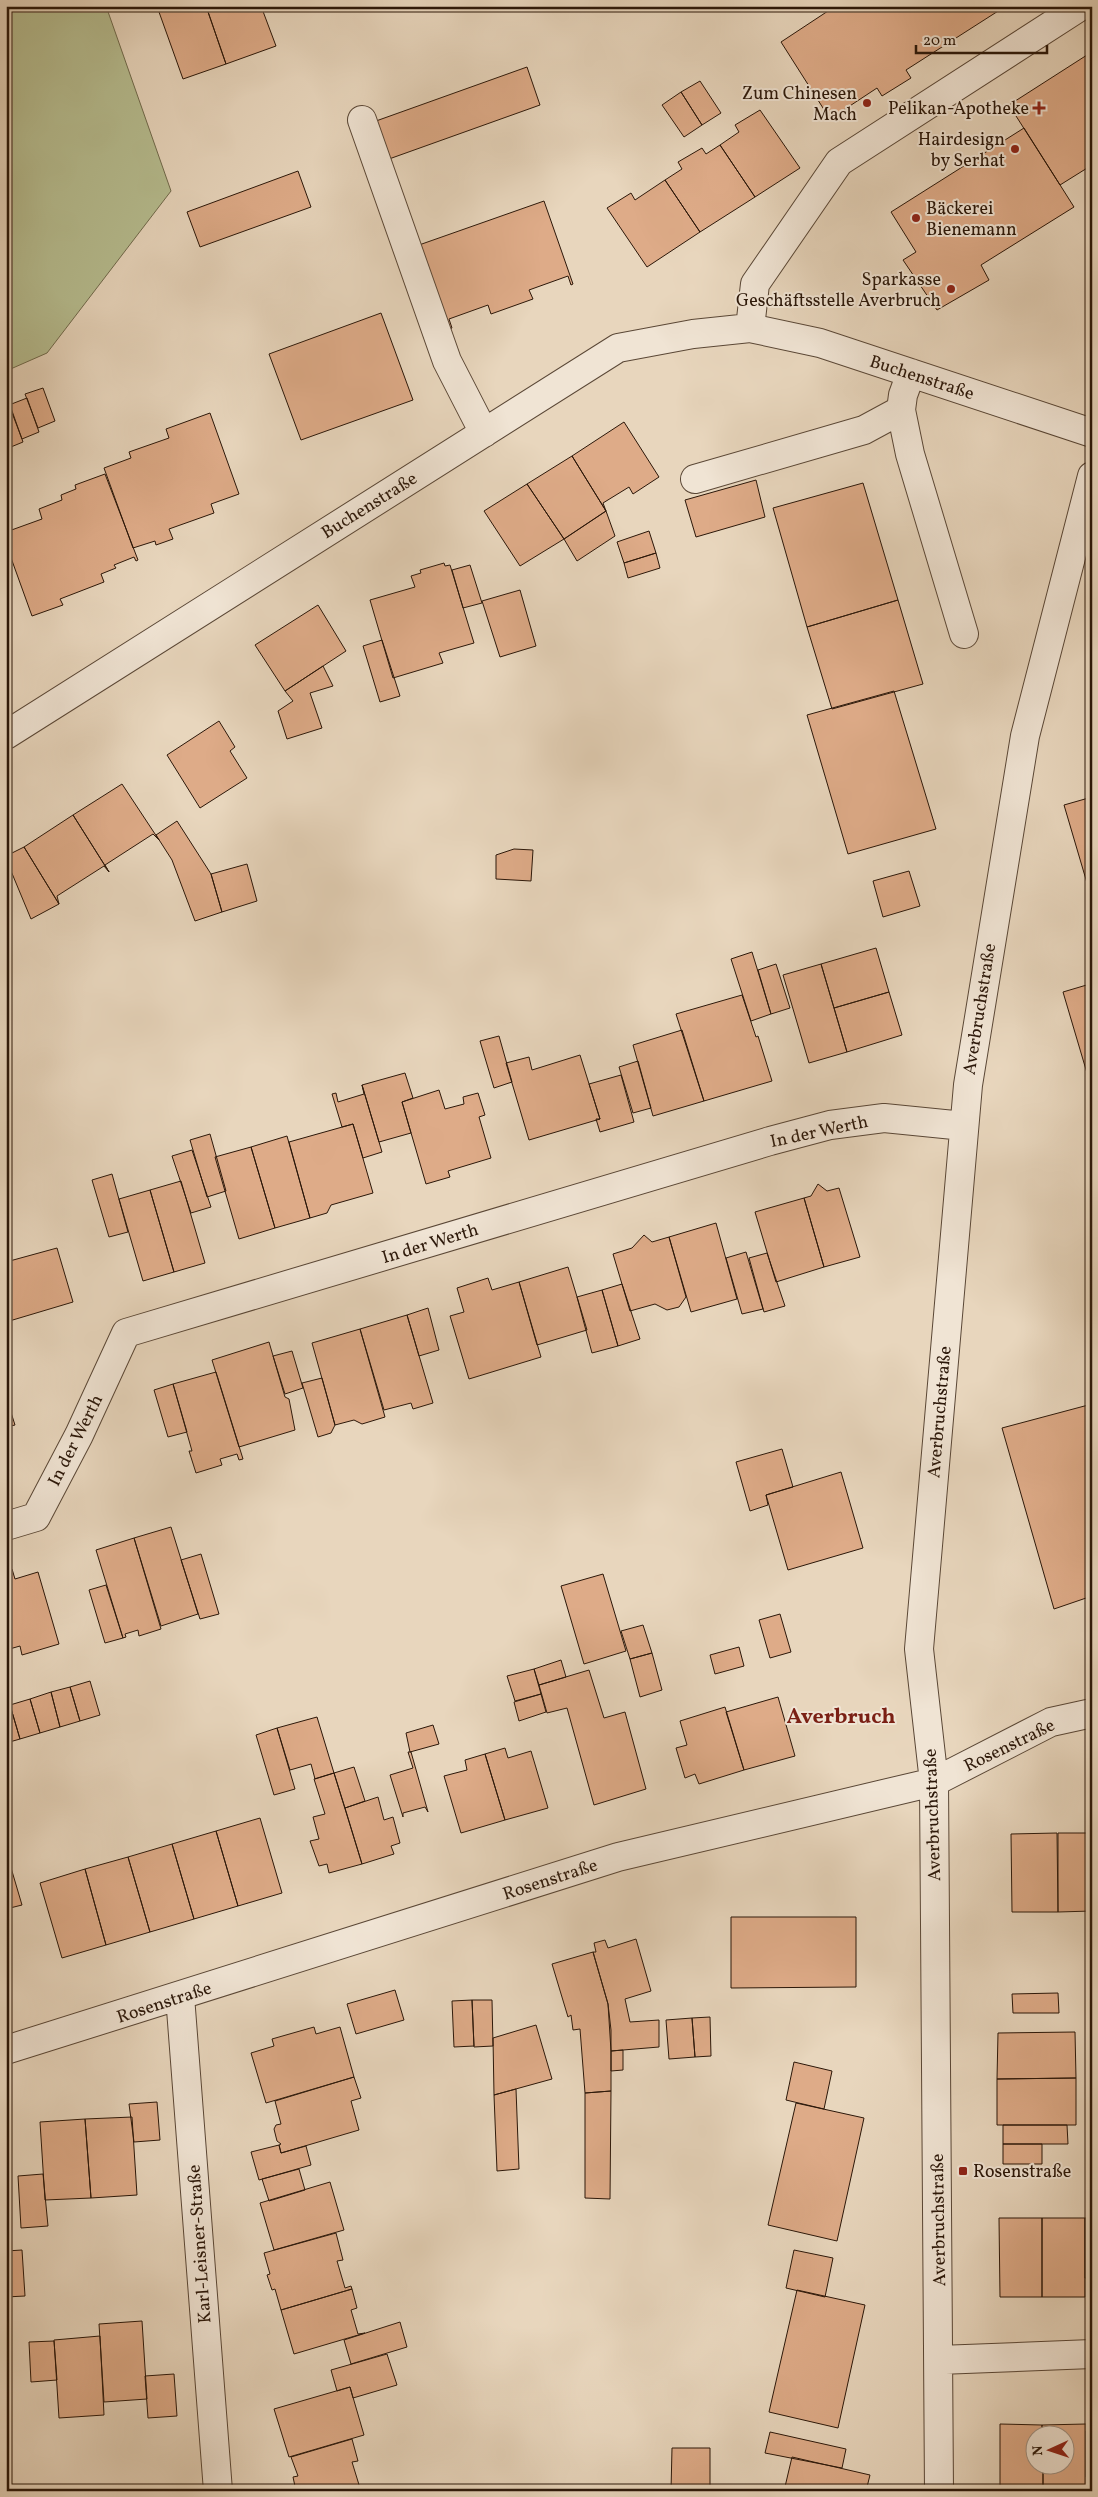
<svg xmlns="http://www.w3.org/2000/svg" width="1098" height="2497" viewBox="0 0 1098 2497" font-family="Vollkorn,serif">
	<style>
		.green { fill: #b6bd90; stroke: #706a4c }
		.building { fill: #deab88; stroke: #2b1709 }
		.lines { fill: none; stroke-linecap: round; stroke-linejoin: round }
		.minor-casing { stroke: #5a4736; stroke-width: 30 }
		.minor { stroke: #f0e4d4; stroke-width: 28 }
		.poi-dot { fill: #8f2418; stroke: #f0e4d4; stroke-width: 2 }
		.labels { text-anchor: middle; stroke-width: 4; stroke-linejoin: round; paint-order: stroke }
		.poi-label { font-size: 18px; fill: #2b1709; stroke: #f0e4d4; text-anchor: end }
		.street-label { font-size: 18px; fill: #2b1709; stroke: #f0e4d4 }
		.district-label { font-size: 22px; font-weight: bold; fill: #7a1f14; stroke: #f0e4d4 }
	</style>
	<rect width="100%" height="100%" fill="#e8d6bd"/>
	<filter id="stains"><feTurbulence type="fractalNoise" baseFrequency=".004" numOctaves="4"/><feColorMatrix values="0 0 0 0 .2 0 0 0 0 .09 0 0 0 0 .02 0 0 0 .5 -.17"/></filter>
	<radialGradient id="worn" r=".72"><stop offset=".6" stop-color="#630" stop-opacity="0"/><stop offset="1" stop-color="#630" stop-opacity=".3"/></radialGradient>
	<path class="green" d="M 6,6 L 106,6 L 171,191 L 47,353 L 6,371 Z"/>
	<path class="building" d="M 174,6 L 206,6 L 226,64 L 183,79 L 159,12 Z
		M 206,6 L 261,6 L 276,46 L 226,64 Z
		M 825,6 L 1006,6 L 906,70 L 911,78 L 882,96 L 877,88 L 830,119 L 781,42 L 828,11 Z
		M 1087,55 L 1092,63 L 1092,165 L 1060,185 L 1009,105 Z
		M 527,67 L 540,105 L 389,159 L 376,121 Z
		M 700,81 L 721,113 L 702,125 L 681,92 Z
		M 681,92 L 702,125 L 684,137 L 662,105 Z
		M 760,110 L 800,168 L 755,197 L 720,145 L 739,132 L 735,125 Z
		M 1024,128 L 1074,207 L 981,265 L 989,280 L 937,310 L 903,260 L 916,252 L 891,212 Z
		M 720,145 L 755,197 L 700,232 L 665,180 L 682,169 L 678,162 L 702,148 L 706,154 Z
		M 298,171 L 311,207 L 200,247 L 187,212 Z
		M 665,180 L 700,232 L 647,267 L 607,208 L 631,193 L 635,200 Z
		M 544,201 L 573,284 L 571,285 L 568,276 L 529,290 L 533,299 L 491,314 L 488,305 L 449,319 L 452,328 L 450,329 L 419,245 Z
		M 381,313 L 413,400 L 301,440 L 269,354 Z
		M 43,388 L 55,421 L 38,428 L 25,394 Z
		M 27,398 L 39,432 L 22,439 L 9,405 Z
		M 11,408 L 23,442 L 6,449 L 6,410 Z
		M 210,413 L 239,494 L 211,504 L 214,513 L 169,529 L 173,539 L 156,545 L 155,541 L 133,548 L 104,468 L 131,458 L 129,452 L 169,438 L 166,429 Z
		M 624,422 L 659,477 L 633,494 L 629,487 L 603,503 L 606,511 L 572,456 Z
		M 572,456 L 606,511 L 564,539 L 527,484 Z
		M 105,474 L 138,560 L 136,561 L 134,557 L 114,565 L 116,568 L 101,574 L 104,582 L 60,599 L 63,605 L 32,616 L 6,544 L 6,532 L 42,519 L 39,509 L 62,500 L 61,495 L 76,489 L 75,485 Z
		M 756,480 L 765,517 L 696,537 L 685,500 Z
		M 863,483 L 898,600 L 807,627 L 773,508 Z
		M 527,484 L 564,539 L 520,566 L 484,511 Z
		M 606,511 L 615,536 L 577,561 L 564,539 Z
		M 649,531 L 656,553 L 624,563 L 617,542 Z
		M 656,553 L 660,568 L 628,578 L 624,563 Z
		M 444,563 L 445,566 L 450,565 L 474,643 L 439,653 L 443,663 L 393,678 L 370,600 L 415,587 L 411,576 L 421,573 L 420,570 Z
		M 470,565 L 482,603 L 463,608 L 452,570 Z
		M 520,590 L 536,646 L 500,657 L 482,601 Z
		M 898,600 L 923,684 L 832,709 L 807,627 Z
		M 318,605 L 346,651 L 285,691 L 255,645 Z
		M 382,640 L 400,696 L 380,702 L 363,646 Z
		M 323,666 L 333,686 L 310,693 L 322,728 L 287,739 L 278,711 L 293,701 L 285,691 Z
		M 894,691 L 936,829 L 848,854 L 807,715 Z
		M 219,721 L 235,747 L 230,751 L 247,778 L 200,808 L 167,755 Z
		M 122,784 L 159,840 L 153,834 L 105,865 L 109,872 L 73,815 Z
		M 1092,797 L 1092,900 L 1064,805 Z
		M 73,815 L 109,872 L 104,866 L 57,896 L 59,904 L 24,847 Z
		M 177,821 L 211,874 L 222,912 L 195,921 L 172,860 L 156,835 Z
		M 24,847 L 59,904 L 31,919 L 6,859 L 6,856 Z
		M 514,849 L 533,850 L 531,881 L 496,879 L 496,855 Z
		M 247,864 L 257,901 L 222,912 L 211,874 Z
		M 909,871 L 920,906 L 883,917 L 873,881 Z
		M 876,948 L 889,992 L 834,1008 L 821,964 Z
		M 752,952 L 771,1014 L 751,1021 L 731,959 Z
		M 776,964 L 790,1008 L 771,1014 L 758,970 Z
		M 821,964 L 847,1052 L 809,1063 L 783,975 Z
		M 1089,978 L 1092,978 L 1092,1090 L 1063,992 L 1090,984 Z
		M 889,992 L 902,1035 L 847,1052 L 834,1008 Z
		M 742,995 L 756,1037 L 758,1036 L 772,1081 L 704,1101 L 676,1014 Z
		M 682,1030 L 704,1101 L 653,1116 L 633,1045 Z
		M 499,1036 L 512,1082 L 494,1088 L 480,1041 Z
		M 580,1055 L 600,1119 L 529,1140 L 506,1063 L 529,1057 L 532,1070 Z
		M 638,1061 L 651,1108 L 633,1113 L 619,1067 Z
		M 405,1073 L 413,1098 L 402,1102 L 411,1133 L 379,1142 L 362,1085 Z
		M 621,1075 L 634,1122 L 600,1132 L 596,1119 L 600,1119 L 589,1084 Z
		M 362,1085 L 382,1152 L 363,1158 L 353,1124 L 342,1127 L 332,1094 L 336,1093 L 338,1102 L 364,1094 Z
		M 439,1090 L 445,1109 L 464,1104 L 463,1097 L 478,1093 L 485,1115 L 479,1117 L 491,1158 L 448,1171 L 450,1177 L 426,1184 L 402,1102 Z
		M 353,1124 L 373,1193 L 331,1205 L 327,1213 L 310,1218 L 289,1142 Z
		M 210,1134 L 226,1191 L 207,1197 L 190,1140 Z
		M 287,1136 L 310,1218 L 275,1228 L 251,1147 Z
		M 251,1147 L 275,1228 L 239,1239 L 215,1157 Z
		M 192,1150 L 211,1207 L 191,1213 L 172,1156 Z
		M 112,1174 L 128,1232 L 109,1237 L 92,1180 Z
		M 181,1181 L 205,1263 L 174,1272 L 150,1190 Z
		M 818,1184 L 827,1191 L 839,1188 L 860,1257 L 824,1267 L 804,1198 L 811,1196 Z
		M 150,1190 L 174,1272 L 143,1281 L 119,1199 Z
		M 804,1198 L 824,1267 L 776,1282 L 755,1212 Z
		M 716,1223 L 737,1299 L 691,1312 L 669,1237 Z
		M 644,1235 L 652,1242 L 669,1237 L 686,1297 L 679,1307 L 667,1310 L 655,1304 L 630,1311 L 613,1254 L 632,1248 Z
		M 57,1248 L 73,1302 L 6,1322 L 6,1262 Z
		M 746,1252 L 763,1309 L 742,1314 L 726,1258 Z
		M 767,1253 L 785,1306 L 764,1312 L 749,1258 Z
		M 568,1267 L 587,1330 L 537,1345 L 519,1282 Z
		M 488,1278 L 492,1290 L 519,1282 L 541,1357 L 469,1379 L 450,1316 L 464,1312 L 457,1288 Z
		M 622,1284 L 640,1339 L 618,1346 L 602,1290 Z
		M 602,1290 L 618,1346 L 592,1353 L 577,1297 Z
		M 428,1308 L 439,1350 L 419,1356 L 407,1315 Z
		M 407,1315 L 433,1403 L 413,1409 L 411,1403 L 384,1410 L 360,1329 Z
		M 360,1329 L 385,1417 L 362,1424 L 354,1420 L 335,1425 L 312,1343 Z
		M 269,1342 L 285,1397 L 289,1399 L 295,1430 L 239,1447 L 212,1360 Z
		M 292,1351 L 303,1388 L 285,1394 L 273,1356 Z
		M 216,1372 L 243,1459 L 239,1460 L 237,1454 L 220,1459 L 222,1465 L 196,1473 L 189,1451 L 192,1451 L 173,1384 Z
		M 322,1378 L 335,1425 L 331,1433 L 318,1437 L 302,1383 Z
		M 173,1384 L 187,1432 L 168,1437 L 154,1390 Z
		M 6,1397 L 15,1425 L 6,1427 Z
		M 1092,1404 L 1092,1596 L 1054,1609 L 1002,1428 Z
		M 782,1449 L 793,1487 L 766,1495 L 768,1505 L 750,1511 L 736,1462 Z
		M 841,1472 L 863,1548 L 788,1570 L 766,1495 Z
		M 171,1527 L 198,1614 L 161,1626 L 134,1538 Z
		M 134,1538 L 161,1629 L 139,1636 L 138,1630 L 125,1634 L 126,1637 L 123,1638 L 96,1550 Z
		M 201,1554 L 219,1614 L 200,1619 L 181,1560 Z
		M 12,1569 L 15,1579 L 38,1572 L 59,1644 L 22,1655 L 20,1646 L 6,1650 L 6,1571 Z
		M 603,1574 L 626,1651 L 584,1664 L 561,1586 Z
		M 106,1585 L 123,1638 L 105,1643 L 89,1590 Z
		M 780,1614 L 791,1652 L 770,1658 L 759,1620 Z
		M 643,1625 L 652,1653 L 630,1659 L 621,1631 Z
		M 739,1647 L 744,1666 L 715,1674 L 710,1655 Z
		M 652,1653 L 662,1690 L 640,1697 L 630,1659 Z
		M 561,1660 L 566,1677 L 539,1685 L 534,1669 Z
		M 534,1669 L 541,1694 L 515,1701 L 507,1676 Z
		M 589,1670 L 604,1718 L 625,1712 L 646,1789 L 594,1805 L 567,1708 L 547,1713 L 539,1685 Z
		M 90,1681 L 100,1715 L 80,1721 L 70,1687 Z
		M 70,1687 L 80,1721 L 60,1727 L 51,1692 Z
		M 51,1692 L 60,1727 L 40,1733 L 30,1699 Z
		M 541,1694 L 546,1712 L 519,1721 L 514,1702 Z
		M 778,1697 L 795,1756 L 744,1770 L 726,1712 Z
		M 30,1699 L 40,1733 L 20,1739 L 10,1705 Z
		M 10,1705 L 20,1739 L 6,1743 L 6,1706 Z
		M 725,1707 L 744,1770 L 699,1784 L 695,1774 L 685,1778 L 676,1748 L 687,1745 L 680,1721 Z
		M 317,1717 L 334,1773 L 315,1779 L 311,1764 L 290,1770 L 277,1728 Z
		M 433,1725 L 439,1744 L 410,1752 L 406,1733 Z
		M 277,1728 L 295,1789 L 274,1795 L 256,1735 Z
		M 505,1748 L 508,1758 L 531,1751 L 548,1808 L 505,1820 L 485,1754 Z
		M 408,1752 L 411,1752 L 428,1812 L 425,1807 L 403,1813 L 403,1817 L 390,1775 L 413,1768 Z
		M 485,1754 L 505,1820 L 461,1833 L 444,1776 L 467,1770 L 465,1760 Z
		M 354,1767 L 365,1801 L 345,1808 L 334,1773 Z
		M 334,1773 L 362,1864 L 329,1873 L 327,1864 L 319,1866 L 310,1841 L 319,1839 L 313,1817 L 325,1814 L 314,1779 Z
		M 378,1797 L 384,1820 L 393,1817 L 400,1843 L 391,1846 L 394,1854 L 362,1864 L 345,1808 Z
		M 260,1818 L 282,1893 L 238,1906 L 216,1831 Z
		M 216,1831 L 238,1906 L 194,1919 L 172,1844 Z
		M 1057,1833 L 1058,1912 L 1012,1912 L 1011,1834 Z
		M 1058,1833 L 1092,1833 L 1092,1911 L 1058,1912 Z
		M 172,1844 L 194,1919 L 150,1932 L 128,1857 Z
		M 128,1857 L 150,1932 L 106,1945 L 85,1869 Z
		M 9,1861 L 22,1905 L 6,1909 L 6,1862 Z
		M 85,1869 L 106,1945 L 62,1958 L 40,1883 Z
		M 731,1917 L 856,1917 L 856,1987 L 731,1988 Z
		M 636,1939 L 651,1991 L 625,1999 L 630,2022 L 659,2020 L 659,2047 L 611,2051 L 608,2004 L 593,1952 L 596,1952 L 594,1943 L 605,1940 L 608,1948 Z
		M 593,1952 L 608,2004 L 611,2030 L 611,2091 L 585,2093 L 580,2029 L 573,2030 L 571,2015 L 568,2017 L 552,1964 Z
		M 395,1990 L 404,2020 L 356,2034 L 347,2004 Z
		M 1058,1993 L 1059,2013 L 1013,2013 L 1012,1994 Z
		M 472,2000 L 474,2046 L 454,2047 L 452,2001 Z
		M 472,2000 L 492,2000 L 493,2046 L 474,2047 Z
		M 710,2017 L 711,2056 L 695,2057 L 692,2018 Z
		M 692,2018 L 695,2057 L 669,2059 L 666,2020 Z
		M 536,2025 L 552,2079 L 494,2095 L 493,2038 Z
		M 314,2027 L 316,2034 L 340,2027 L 354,2077 L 266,2103 L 251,2053 L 274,2046 L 272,2039 Z
		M 1075,2032 L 1076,2078 L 997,2079 L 998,2033 Z
		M 623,2050 L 623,2070 L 611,2071 L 611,2051 Z
		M 794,2062 L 832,2071 L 824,2109 L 786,2100 Z
		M 354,2077 L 361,2098 L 351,2101 L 359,2130 L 281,2153 L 279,2145 L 281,2144 L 277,2141 L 274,2129 L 276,2125 L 281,2124 L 275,2101 Z
		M 1076,2078 L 1076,2125 L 997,2125 L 997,2079 Z
		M 516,2089 L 519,2169 L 497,2171 L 494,2095 Z
		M 611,2091 L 610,2199 L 585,2198 L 585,2093 Z
		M 157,2102 L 160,2140 L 134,2142 L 129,2104 Z
		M 796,2103 L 864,2118 L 837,2241 L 768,2225 Z
		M 132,2117 L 137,2195 L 91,2198 L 85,2119 Z
		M 85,2119 L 91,2198 L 45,2200 L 40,2122 Z
		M 1003,2125 L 1067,2125 L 1068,2144 L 1003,2144 Z
		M 1003,2144 L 1042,2144 L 1042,2164 L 1003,2164 Z
		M 279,2145 L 281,2153 L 306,2146 L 311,2165 L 259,2180 L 251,2152 Z
		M 299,2169 L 305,2190 L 269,2201 L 262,2179 Z
		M 43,2174 L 48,2226 L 21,2228 L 18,2176 Z
		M 330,2182 L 344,2230 L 274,2250 L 260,2203 Z
		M 999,2218 L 1042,2218 L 1042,2297 L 1000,2297 Z
		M 1042,2218 L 1085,2218 L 1085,2297 L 1042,2297 Z
		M 1085,2218 L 1092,2218 L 1092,2278 L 1085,2278 Z
		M 336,2233 L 343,2260 L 337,2261 L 345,2288 L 351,2286 L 352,2289 L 281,2310 L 275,2289 L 272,2290 L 267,2275 L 270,2274 L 264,2253 Z
		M 22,2250 L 25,2296 L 6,2297 L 6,2251 Z
		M 794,2250 L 833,2258 L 825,2297 L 786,2288 Z
		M 352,2289 L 357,2308 L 351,2310 L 358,2334 L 365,2333 L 294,2354 L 281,2310 Z
		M 797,2290 L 865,2305 L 838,2428 L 769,2412 Z
		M 142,2321 L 147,2399 L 104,2402 L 99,2324 Z
		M 400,2322 L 407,2347 L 351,2364 L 344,2340 Z
		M 100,2336 L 104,2415 L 59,2418 L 54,2340 Z
		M 54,2341 L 57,2380 L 31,2382 L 29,2342 Z
		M 387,2354 L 397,2385 L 353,2398 L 350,2387 L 337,2391 L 331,2370 Z
		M 174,2374 L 177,2416 L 148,2418 L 145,2376 Z
		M 350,2387 L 364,2435 L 289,2457 L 274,2409 Z
		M 1000,2424 L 1042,2425 L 1042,2434 L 1036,2434 L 1036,2464 L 1043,2464 L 1043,2491 L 1000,2491 Z
		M 1086,2424 L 1086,2491 L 1043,2491 L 1043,2464 L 1066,2464 L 1066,2434 L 1042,2434 L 1042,2425 Z
		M 1086,2431 L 1092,2431 L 1092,2477 L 1086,2477 Z
		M 770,2432 L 846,2449 L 842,2468 L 765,2453 Z
		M 352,2439 L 358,2461 L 352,2462 L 360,2488 L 352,2491 L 296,2491 L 293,2477 L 298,2476 L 291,2457 Z
		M 672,2448 L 710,2448 L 710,2491 L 671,2491 Z
		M 792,2457 L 870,2475 L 866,2491 L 784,2491 Z"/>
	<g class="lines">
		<defs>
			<path id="minor" d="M 362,120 L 447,361 L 484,433
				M 750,328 L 755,284 L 839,162 L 1081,6
				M 911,373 L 903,395 L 901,410 L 910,454 L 964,634
				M 695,479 L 864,430 L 901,410
				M 6,735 L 618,348 L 693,334 L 750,328 L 820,343 L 1092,433
				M 6,1526 L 36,1517 L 79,1435 L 126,1333 L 770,1141 L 830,1125 L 884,1118 L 964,1126
				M 180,1996 L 218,2491
				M 6,2050 L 618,1857 L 934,1782 L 1051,1722 L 1092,1713
				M 939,2360 L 1092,2354
				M 939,2491 L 934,1782 L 919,1649 L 968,1085 L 1025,736 L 1092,476"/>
		</defs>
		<use href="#minor" class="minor-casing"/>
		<use href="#minor" class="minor"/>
	</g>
	<g class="poi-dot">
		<circle cx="867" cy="103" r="5"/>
		<path d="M1036.5 100.5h5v5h5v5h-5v5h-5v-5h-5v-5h5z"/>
		<circle cx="1015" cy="149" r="5"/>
		<circle cx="916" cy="218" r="5"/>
		<circle cx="951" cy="289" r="5"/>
		<rect x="958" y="2166" width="10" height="10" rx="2.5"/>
	</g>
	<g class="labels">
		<g class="poi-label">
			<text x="857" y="99">Zum Chinesen<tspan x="857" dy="21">Mach</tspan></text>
			<text x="1029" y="114">Pelikan-Apotheke</text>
			<text x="1005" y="145">Hairdesign<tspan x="1005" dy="21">by Serhat</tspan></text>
			<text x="926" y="214" text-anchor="start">Bäckerei<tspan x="926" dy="21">Bienemann</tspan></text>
			<text x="941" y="285">Sparkasse<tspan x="941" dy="21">Geschäftsstelle Averbruch</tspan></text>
			<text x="973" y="2177" text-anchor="start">Rosenstraße</text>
		</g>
		<g class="street-label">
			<text transform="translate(922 377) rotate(18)" y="6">Buchenstraße</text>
			<text transform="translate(369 505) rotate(-32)" y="6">Buchenstraße</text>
			<text transform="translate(979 1009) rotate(-81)" y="6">Averbruchstraße</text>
			<text transform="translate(819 1131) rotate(-12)" y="6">In der Werth</text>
			<text transform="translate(430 1243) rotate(-17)" y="6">In der Werth</text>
			<text transform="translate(939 1412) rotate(-85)" y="6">Averbruchstraße</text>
			<text transform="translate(75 1440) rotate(-63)" y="6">In der Werth</text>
			<text transform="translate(1009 1745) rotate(-26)" y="6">Rosenstraße</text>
			<text transform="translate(932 1815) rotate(-92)" y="6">Averbruchstraße</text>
			<text transform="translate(550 1879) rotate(-18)" y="6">Rosenstraße</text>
			<text transform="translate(164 2002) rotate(-18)" y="6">Rosenstraße</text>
			<text transform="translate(938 2220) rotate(-91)" y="6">Averbruchstraße</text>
			<text transform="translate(199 2244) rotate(-94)" y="6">Karl-Leisner-Straße</text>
		</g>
		<g class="district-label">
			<text x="841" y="1723">Averbruch</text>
		</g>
	</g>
	<rect width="1098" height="2497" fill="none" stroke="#e8d6bd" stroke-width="25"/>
	<rect x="8" y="8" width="1083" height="2482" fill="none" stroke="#2b1709" stroke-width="2.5"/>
	<rect x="12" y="12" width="1073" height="2472" fill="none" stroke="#2b1709"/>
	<g transform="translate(1050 2450) rotate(267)"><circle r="24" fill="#f0e4d4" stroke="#a19283"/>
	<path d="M0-4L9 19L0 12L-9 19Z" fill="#8f2418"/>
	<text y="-8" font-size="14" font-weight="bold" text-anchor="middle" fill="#2b1709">N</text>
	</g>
	<path d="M916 45v8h131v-8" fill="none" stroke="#2b1709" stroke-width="2.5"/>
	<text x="923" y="45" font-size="15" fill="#2b1709" stroke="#f0e4d4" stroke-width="4" paint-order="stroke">20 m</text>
	<rect width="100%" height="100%" filter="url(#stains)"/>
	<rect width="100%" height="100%" fill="url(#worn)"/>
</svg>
